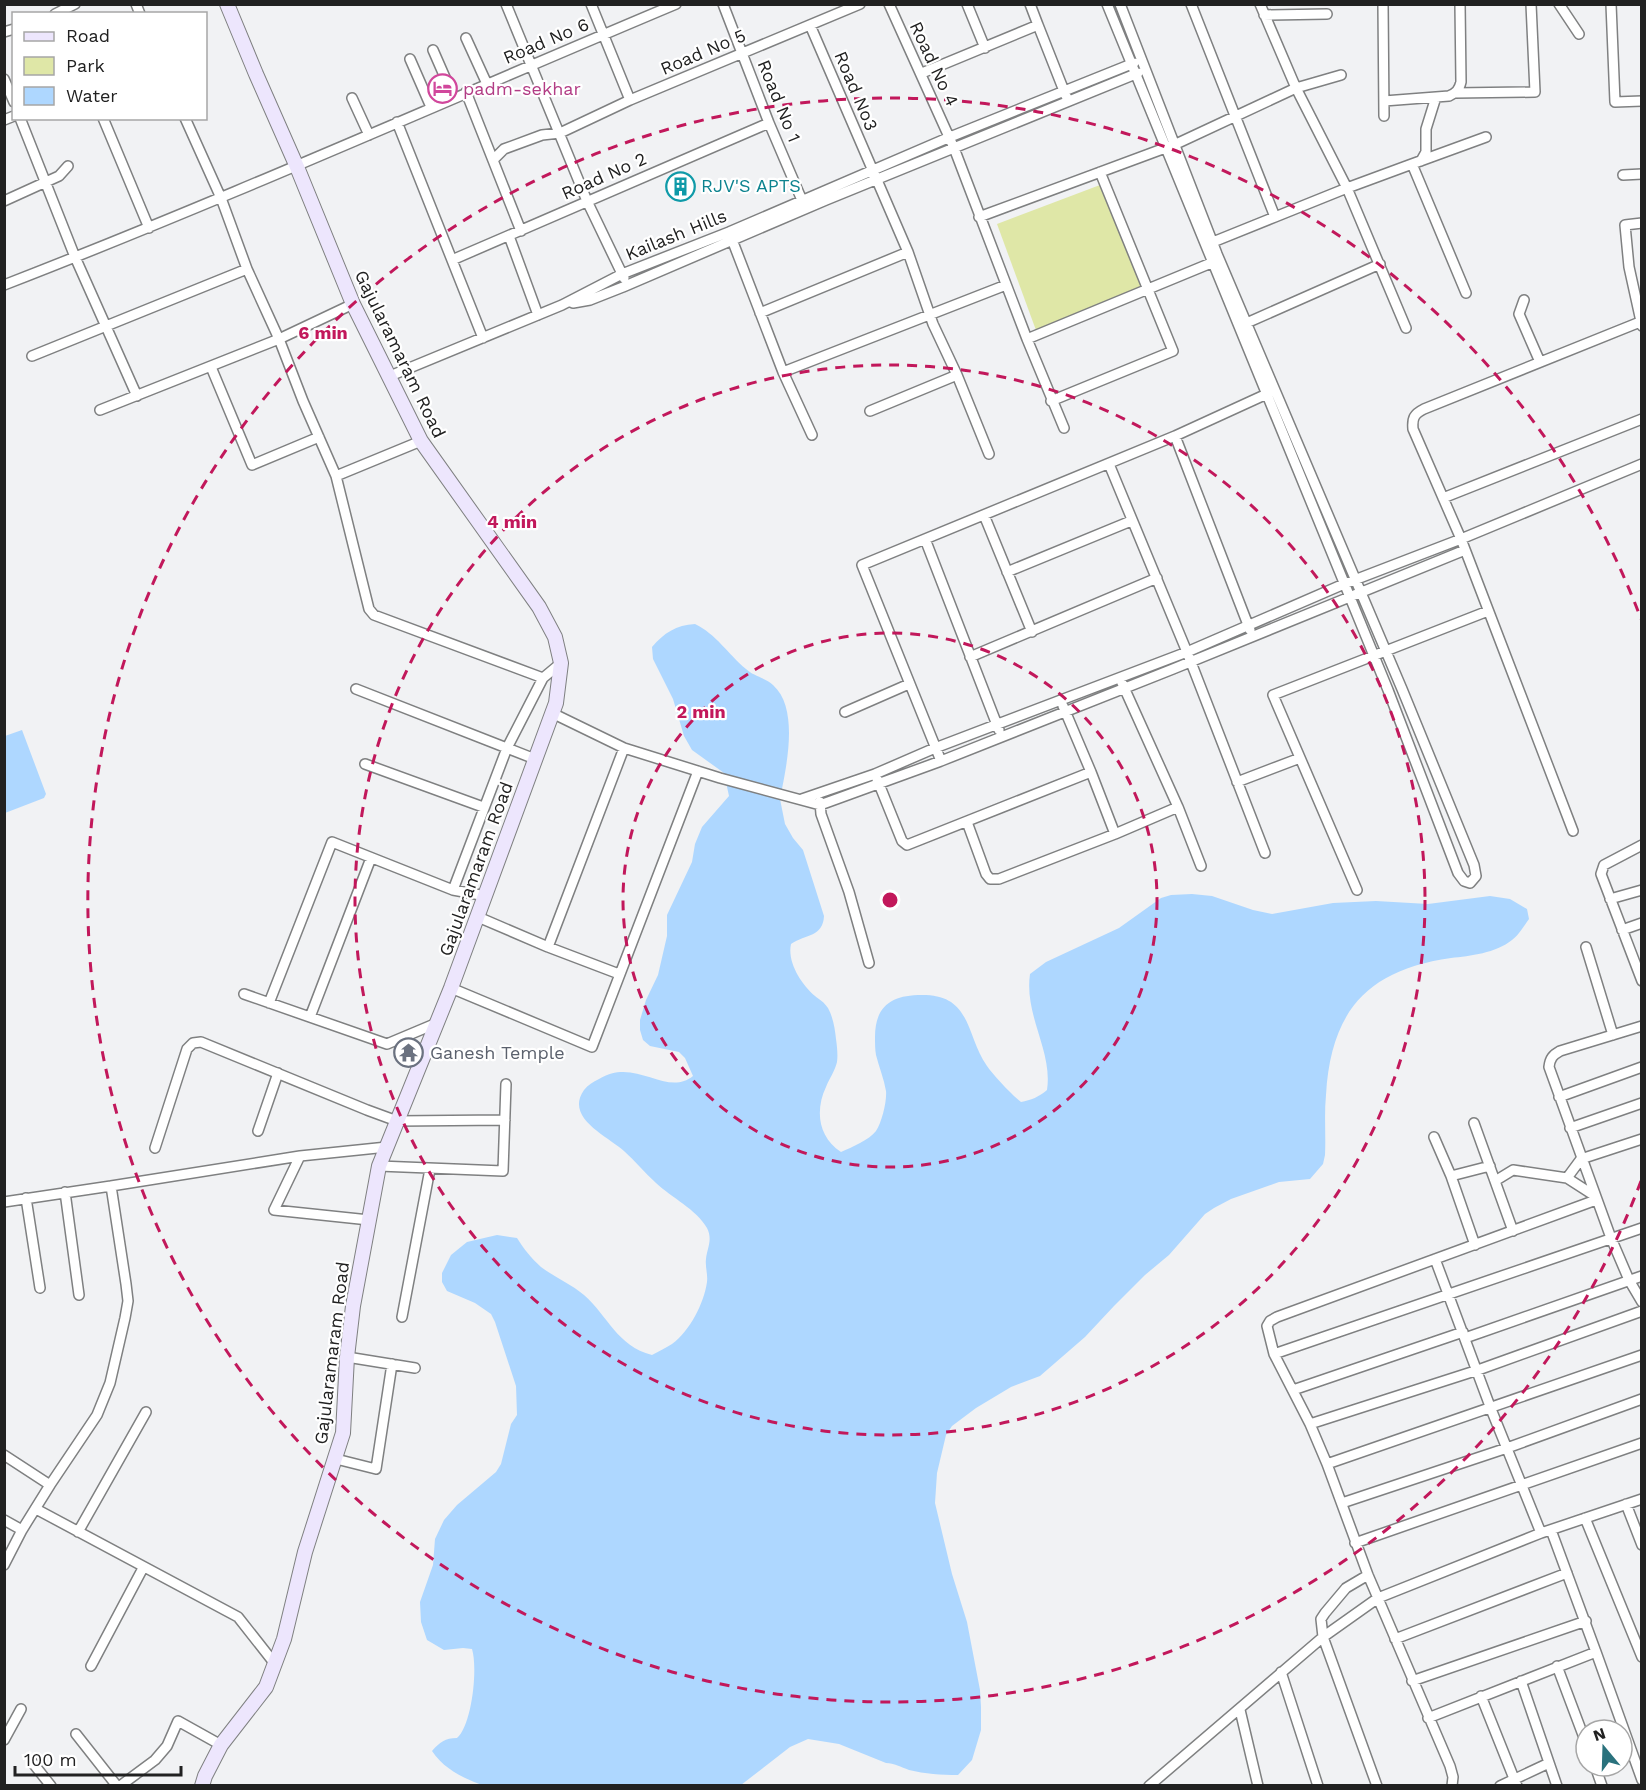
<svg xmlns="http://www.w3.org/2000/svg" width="1646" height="1790" viewBox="0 0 1646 1790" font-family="'Work Sans',sans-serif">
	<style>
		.green { fill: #dfe7a7 }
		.water { fill: #aed7ff }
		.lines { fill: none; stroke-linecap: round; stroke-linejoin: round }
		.minor-casing { stroke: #7f8081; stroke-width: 12 }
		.secondary-casing { stroke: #7f8081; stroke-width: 16 }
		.minor { stroke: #fff; stroke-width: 9 }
		.secondary { stroke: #ede6fd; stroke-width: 14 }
		.ring { fill: none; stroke: #c2185b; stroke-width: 3; stroke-dasharray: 10 8 }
		.labels { text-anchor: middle; stroke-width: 4.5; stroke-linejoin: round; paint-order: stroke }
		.street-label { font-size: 18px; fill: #212121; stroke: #fff }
		.hotel-label { font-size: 18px; fill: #b23c85; stroke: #fff; text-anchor: start }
		.culture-label { font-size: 18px; fill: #0d838f; stroke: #fff; text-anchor: start }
		.worship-label { font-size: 18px; fill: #5b616d; stroke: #fff; text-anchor: start }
		.centre { fill: #c2185b; stroke: #fff; stroke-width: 3 }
		.ring-label { font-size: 18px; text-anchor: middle; font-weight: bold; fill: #c2185b; stroke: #fff; stroke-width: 4.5; stroke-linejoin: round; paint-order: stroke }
	</style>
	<rect width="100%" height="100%" fill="#f1f2f4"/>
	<path class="green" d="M 1100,185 L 1143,288 L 1037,333 L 997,224 Z"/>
	<path class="water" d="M 695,624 C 716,634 728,654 746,669 C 753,676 766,678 773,685 C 800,709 786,768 780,799 L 785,824 L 793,838 L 803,850 L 824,916 C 823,937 806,934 791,944 C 787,962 801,984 815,996 C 820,1000 824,1002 828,1008 C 833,1017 835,1029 836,1039 C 837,1046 838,1055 837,1062 C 835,1071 829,1079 826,1087 C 815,1110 818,1137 841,1152 C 852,1147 869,1140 876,1131 C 882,1122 887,1101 886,1091 C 884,1079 879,1067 876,1055 C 875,1050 875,1043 875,1037 C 875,1003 895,994 926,995 C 972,997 966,1036 987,1066 C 994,1076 1011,1094 1021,1102 C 1031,1100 1039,1097 1047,1090 C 1053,1051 1024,1016 1030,974 L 1046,962 L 1119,928 L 1161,898 L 1171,895 L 1192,894 L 1212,896 L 1253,910 L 1272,914 L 1333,903 L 1376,901 L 1428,904 L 1490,896 L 1510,899 L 1527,909 L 1529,919 C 1524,926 1519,935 1512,940 C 1496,953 1470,956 1451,958 C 1367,970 1331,1011 1326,1095 C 1324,1115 1326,1135 1325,1155 L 1323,1164 L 1310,1179 L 1279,1182 L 1231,1199 L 1214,1208 L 1205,1214 L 1169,1255 L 1145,1275 L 1114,1306 L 1085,1337 L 1040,1376 L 1011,1387 L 976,1408 L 952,1426 L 946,1435 L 937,1473 L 935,1503 L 952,1574 L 967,1622 L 980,1690 L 981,1707 L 981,1730 L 972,1760 L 958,1775 C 941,1775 925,1774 909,1770 C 901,1767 894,1763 886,1763 L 839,1744 L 808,1739 L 790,1747 L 741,1785 L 482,1785 C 463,1778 444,1769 432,1751 C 440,1742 445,1738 457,1738 C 472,1725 478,1668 472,1649 L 463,1648 L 444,1650 L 427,1640 L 421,1622 L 420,1602 L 433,1565 L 435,1539 L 444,1520 L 457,1505 L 496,1472 L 501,1464 L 511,1424 L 517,1415 L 516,1386 L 495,1322 L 491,1314 L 475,1303 L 447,1291 L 442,1282 L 442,1273 L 451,1255 L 467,1242 L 497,1235 L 517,1238 C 524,1249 531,1258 541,1267 C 554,1277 571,1284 584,1295 C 608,1316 617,1346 652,1355 C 659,1351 666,1348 672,1344 C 690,1331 704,1303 707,1282 C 708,1274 705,1267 706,1259 C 707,1248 713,1240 707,1228 C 696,1209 672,1198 656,1183 C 645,1173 635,1161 624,1151 C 609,1137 564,1118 584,1090 C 588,1085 593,1082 599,1079 C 636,1056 666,1098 693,1076 L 685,1058 L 679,1052 L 650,1046 L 643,1040 L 640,1030 L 640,1020 L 646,1000 L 658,975 L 667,936 L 667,915 L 692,862 L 695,844 L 702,827 L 729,796 L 724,773 L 692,750 L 684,736 L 673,699 L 653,659 L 652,647 C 664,633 676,625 695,624 Z
		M 22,730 L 46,794 L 44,798 L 5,813 L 5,736 Z"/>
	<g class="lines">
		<defs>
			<path id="minor" d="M 136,4 L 140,14
				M 506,4 L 587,201 L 624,278
				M 591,4 L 630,100
				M 723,4 L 769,123 L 804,205
				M 889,4 L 954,148 L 1027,339 L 1064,428
				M 967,4 L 985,48
				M 1107,4 L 1388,690 L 1458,873 L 1464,881 L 1470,883 L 1476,876 L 1474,865 L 1402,689 L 1217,254 L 1120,4
				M 1191,4 L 1275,217 L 1347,188 L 1296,88 L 1260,4
				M 1383,4 L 1384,116
				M 1559,4 L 1579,34
				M 1611,4 L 1615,102 L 1642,101
				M 55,14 L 75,4
				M 1264,15 L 1327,14
				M 810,25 L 908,252 L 933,324 L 957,375
				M 1038,25 L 1066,96
				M 4,32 L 14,29
				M 466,38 L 487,84
				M 433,50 L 454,98
				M 410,59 L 431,107
				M 922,73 L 1038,25 L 1030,4
				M 4,79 L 14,102
				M 466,92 L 521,231
				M 1455,93 L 1535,92 L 1531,4
				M 352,98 L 369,135
				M 428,100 L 450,90
				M 1384,101 L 1449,96 C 1456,93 1459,90 1461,82 L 1460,4
				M 20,118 L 75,257 L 137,396
				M 103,118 L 149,228
				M 185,118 L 221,198 L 247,269
				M 4,120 L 14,116
				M 397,122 L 483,338
				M 493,160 L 504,149 L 542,135 L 560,133 L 630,100 L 860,4
				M 1421,161 L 1426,152 L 1426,129 L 1436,97
				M 1412,164 L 1486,137
				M 1623,175 L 1642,174
				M 4,201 L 59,176 L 68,166
				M 979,217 L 1176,144 L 1296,88 L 1341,75
				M 1642,223 L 1625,225 L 1629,267 L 1642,326
				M 509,236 L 538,315
				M 731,237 L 783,372 L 812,435
				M 1208,244 L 1275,217
				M 452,260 L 769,123
				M 4,285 C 231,197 452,98 676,4
				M 1524,300 L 1519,314 L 1540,362
				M 573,303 L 590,300 L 623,287 L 826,200 L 1138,73
				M 760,313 L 908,252
				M 1242,325 L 1380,264
				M 1406,328 L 1347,188 L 1412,164 L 1466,293
				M 1027,339 L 1216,261
				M 32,356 L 247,269 L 279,339 L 303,401 L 336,476 L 369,609 L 374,615 L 543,678
				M 211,367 L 252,465 L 319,437
				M 783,372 L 1006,285
				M 390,376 L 562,305 L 622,274 L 729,232 L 950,137 L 1134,63
				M 1051,401 L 1173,351 L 1100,172
				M 100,410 L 279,339 L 353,304
				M 870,411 L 957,375 L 989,454
				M 1175,436 L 1250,630
				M 1109,464 L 1187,652 L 1265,853
				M 336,476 L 421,441
				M 1443,498 L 1642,419
				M 984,515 L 1032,632
				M 925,539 L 999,730
				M 1007,572 L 1131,521
				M 970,657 L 1157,578
				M 1122,683 L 1178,807
				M 356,689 L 535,759
				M 1063,706 L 1091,772
				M 845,712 L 909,684
				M 552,713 L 624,748 L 720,778 L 820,805 L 941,761 L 1173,669 L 1465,550
				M 941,761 L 862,565 L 1175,436 L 1271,392
				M 365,764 L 483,807
				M 877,779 L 902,841 L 907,845 L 1091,772 L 1115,834 L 1178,807 L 1201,866
				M 1237,782 L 1300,758
				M 802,799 L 875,774 L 935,748 L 1187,652 L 1344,584 L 1461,539 L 1642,464
				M 820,802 L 821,814 L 849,892 L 869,963
				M 967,822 L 986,874 L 990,879 L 999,879 L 1115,834
				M 1573,831 L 1461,539 L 1413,429 C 1412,418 1414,414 1424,409 L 1640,322
				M 1642,845 L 1604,865 L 1601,874 L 1642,981
				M 453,890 L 507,748 L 543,678 L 561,663
				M 1357,890 L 1273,695 L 1488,611
				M 1610,899 L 1642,890
				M 478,917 L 548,947 L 619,974
				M 1622,930 L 1642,923
				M 548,947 L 624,748
				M 1586,947 L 1613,1035
				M 451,988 L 592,1047 L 698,771
				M 244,994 L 387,1044 L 437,1023
				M 269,1003 L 332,842 L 453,890 L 486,896
				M 310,1017 L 371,858
				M 1642,1026 L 1560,1051 C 1553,1055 1550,1058 1549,1067 L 1611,1238 L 1629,1280 L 1642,1302
				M 1559,1097 L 1642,1067
				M 1474,1123 L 1513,1231
				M 1570,1128 L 1642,1103
				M 258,1131 L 278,1073
				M 1434,1137 L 1451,1176 L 1475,1245
				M 155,1148 L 187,1049 L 193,1043 L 201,1042 L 367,1110 L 397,1121 L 505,1120
				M 300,1156 L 387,1147
				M 379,1166 L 503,1171 L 506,1084
				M 1451,1176 L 1490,1166
				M 1567,1178 L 1595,1196
				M 1495,1181 L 1513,1170 L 1567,1178 L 1581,1159 L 1642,1139
				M 111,1186 L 300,1156 L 274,1210 L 369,1220
				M 65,1192 L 79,1295
				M 26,1198 L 40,1288
				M 4,1202 L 111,1186 L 126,1284 L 128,1301 L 125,1318 L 110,1383 L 97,1415 L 50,1485
				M 1435,1259 L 1491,1409 L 1541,1533
				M 402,1317 L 430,1169
				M 1465,1338 L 1642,1276
				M 1274,1354 L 1642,1228
				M 347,1357 L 415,1368
				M 1293,1390 L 1463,1332
				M 1310,1424 L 1478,1370 L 1642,1311
				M 4,1455 L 50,1485 L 22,1530
				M 336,1459 L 376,1469 L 392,1364
				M 1327,1464 L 1642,1355
				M 1342,1503 L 1507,1448 L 1642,1399
				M 1626,1504 L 1642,1545
				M 36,1509 L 238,1617 L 275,1664
				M 1585,1518 L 1642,1657
				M 4,1520 L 22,1530 L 4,1565
				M 1551,1530 L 1596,1652
				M 78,1532 L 146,1412
				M 1355,1543 L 1642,1443
				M 1368,1575 L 1346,1588 L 1325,1613 L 1321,1619 L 1323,1637 L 1377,1786
				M 1395,1639 L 1567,1573
				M 91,1666 L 143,1568
				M 1557,1666 L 1586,1743
				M 1281,1672 L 1318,1786
				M 1412,1681 L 1586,1621
				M 1521,1681 L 1557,1786
				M 1481,1696 L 1517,1786
				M 1240,1710 L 1258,1786
				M 1428,1718 L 1596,1652 L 1642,1780
				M 76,1734 L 117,1786
				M 4,1740 L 21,1709
				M 32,1762 L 51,1786
				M 1595,1766 L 1602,1786
				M 120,1786 L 155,1760 L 167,1746 L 178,1721 L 221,1745
				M 1149,1786 L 1323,1637 L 1378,1598 L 1541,1533 L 1642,1499
				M 1452,1786 L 1453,1777 L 1450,1766 L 1368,1575 L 1327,1464 L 1310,1424 L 1274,1354 L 1267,1326 L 1270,1321 L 1277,1317 L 1596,1200
				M 1500,1786 L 1549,1763"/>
			<path id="secondary" d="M 202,1786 L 205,1776 L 221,1745 L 266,1687 L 284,1639 L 305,1552 L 343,1433 L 347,1357 L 353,1306 L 379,1166 L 451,988 L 556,703 L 561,663 L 555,637 L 539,607 L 421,441 L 353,304 L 297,167 L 256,74 L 227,4"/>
		</defs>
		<use href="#minor" class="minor-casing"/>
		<use href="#secondary" class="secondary-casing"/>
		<use href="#minor" class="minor"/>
		<use href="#secondary" class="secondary"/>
	</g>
	<g class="ring">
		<circle cx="890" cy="900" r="267"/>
		<circle cx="890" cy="900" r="535"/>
		<path d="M1641 1181A802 802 0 1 1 1641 619"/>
	</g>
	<defs>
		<symbol id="hotel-ring" viewBox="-11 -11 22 22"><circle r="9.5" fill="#fff" stroke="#d1479c" stroke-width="1.5"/><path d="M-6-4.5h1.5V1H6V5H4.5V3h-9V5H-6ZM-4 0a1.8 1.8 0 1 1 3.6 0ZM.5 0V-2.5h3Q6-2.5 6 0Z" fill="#d1479c"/></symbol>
		<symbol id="building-ring" viewBox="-11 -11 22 22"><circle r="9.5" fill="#fff" stroke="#0f9aa8" stroke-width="1.5"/><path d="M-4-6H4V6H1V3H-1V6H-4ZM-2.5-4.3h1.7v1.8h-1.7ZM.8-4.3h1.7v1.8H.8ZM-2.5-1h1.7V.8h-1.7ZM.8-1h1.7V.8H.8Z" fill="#0f9aa8"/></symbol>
		<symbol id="temple-ring" viewBox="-11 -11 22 22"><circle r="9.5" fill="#fff" stroke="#6b7280" stroke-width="1.5"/><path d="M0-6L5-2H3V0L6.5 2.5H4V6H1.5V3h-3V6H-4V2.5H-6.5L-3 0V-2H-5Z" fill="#6b7280"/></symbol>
	</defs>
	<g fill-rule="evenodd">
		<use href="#hotel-ring" x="426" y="72" width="33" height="33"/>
		<use href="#building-ring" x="664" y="170" width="33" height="33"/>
		<use href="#temple-ring" x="392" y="1036" width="33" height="33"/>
	</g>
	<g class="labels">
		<g class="street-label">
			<text transform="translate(546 41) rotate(-23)" y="6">Road No 6</text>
			<text transform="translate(703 52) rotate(-23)" y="6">Road No 5</text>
			<text transform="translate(934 64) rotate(65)" y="6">Road No 4</text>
			<text transform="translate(856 91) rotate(67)" y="6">Road No3</text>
			<text transform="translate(779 101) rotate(68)" y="6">Road No 1</text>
			<text transform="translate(604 176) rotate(-24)" y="6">Road No 2</text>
			<text transform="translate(676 235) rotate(-22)" y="6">Kailash Hills</text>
			<text transform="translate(400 354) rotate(64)" y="6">Gajularamaram Road</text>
			<text transform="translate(476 869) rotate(-70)" y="6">Gajularamaram Road</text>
			<text transform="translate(332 1353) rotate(-83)" y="6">Gajularamaram Road</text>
		</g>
		<g class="hotel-label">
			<text x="463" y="95">padm-sekhar</text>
		</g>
		<g class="culture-label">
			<text x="701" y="192">RJV'S APTS</text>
		</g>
		<g class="worship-label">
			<text x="430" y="1059">Ganesh Temple</text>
		</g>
	</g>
	<circle cx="890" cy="900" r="9" class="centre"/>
	<g class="ring-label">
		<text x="323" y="339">6 min</text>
		<text x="512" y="528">4 min</text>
		<text x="701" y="718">2 min</text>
	</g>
	<rect width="1646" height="1790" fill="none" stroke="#212121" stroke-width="12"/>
	<rect x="12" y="12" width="195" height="108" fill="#ffffff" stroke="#a6a6a6" stroke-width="1.5"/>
	<rect x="24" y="32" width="30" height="9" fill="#ede6fd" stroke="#a6a6a6" stroke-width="1.5"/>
	<text x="66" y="42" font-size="18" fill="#212121">Road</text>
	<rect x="24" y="57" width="30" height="18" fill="#dfe7a7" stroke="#a6a6a6" stroke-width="1.5"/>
	<text x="66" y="72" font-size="18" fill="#212121">Park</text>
	<rect x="24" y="87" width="30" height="18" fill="#aed7ff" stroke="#a6a6a6" stroke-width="1.5"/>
	<text x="66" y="102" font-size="18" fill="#212121">Water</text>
	<g transform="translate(1604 1748) rotate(341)"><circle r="28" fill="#ffffff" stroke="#a6a6a6" stroke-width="1.5"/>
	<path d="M0-4.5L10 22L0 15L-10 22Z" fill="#2a727d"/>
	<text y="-9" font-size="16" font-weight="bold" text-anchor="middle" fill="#212121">N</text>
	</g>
	<path d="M15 1766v9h166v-9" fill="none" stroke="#212121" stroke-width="3"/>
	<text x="24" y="1766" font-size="18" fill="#212121" stroke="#ffffff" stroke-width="4.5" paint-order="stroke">100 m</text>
</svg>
